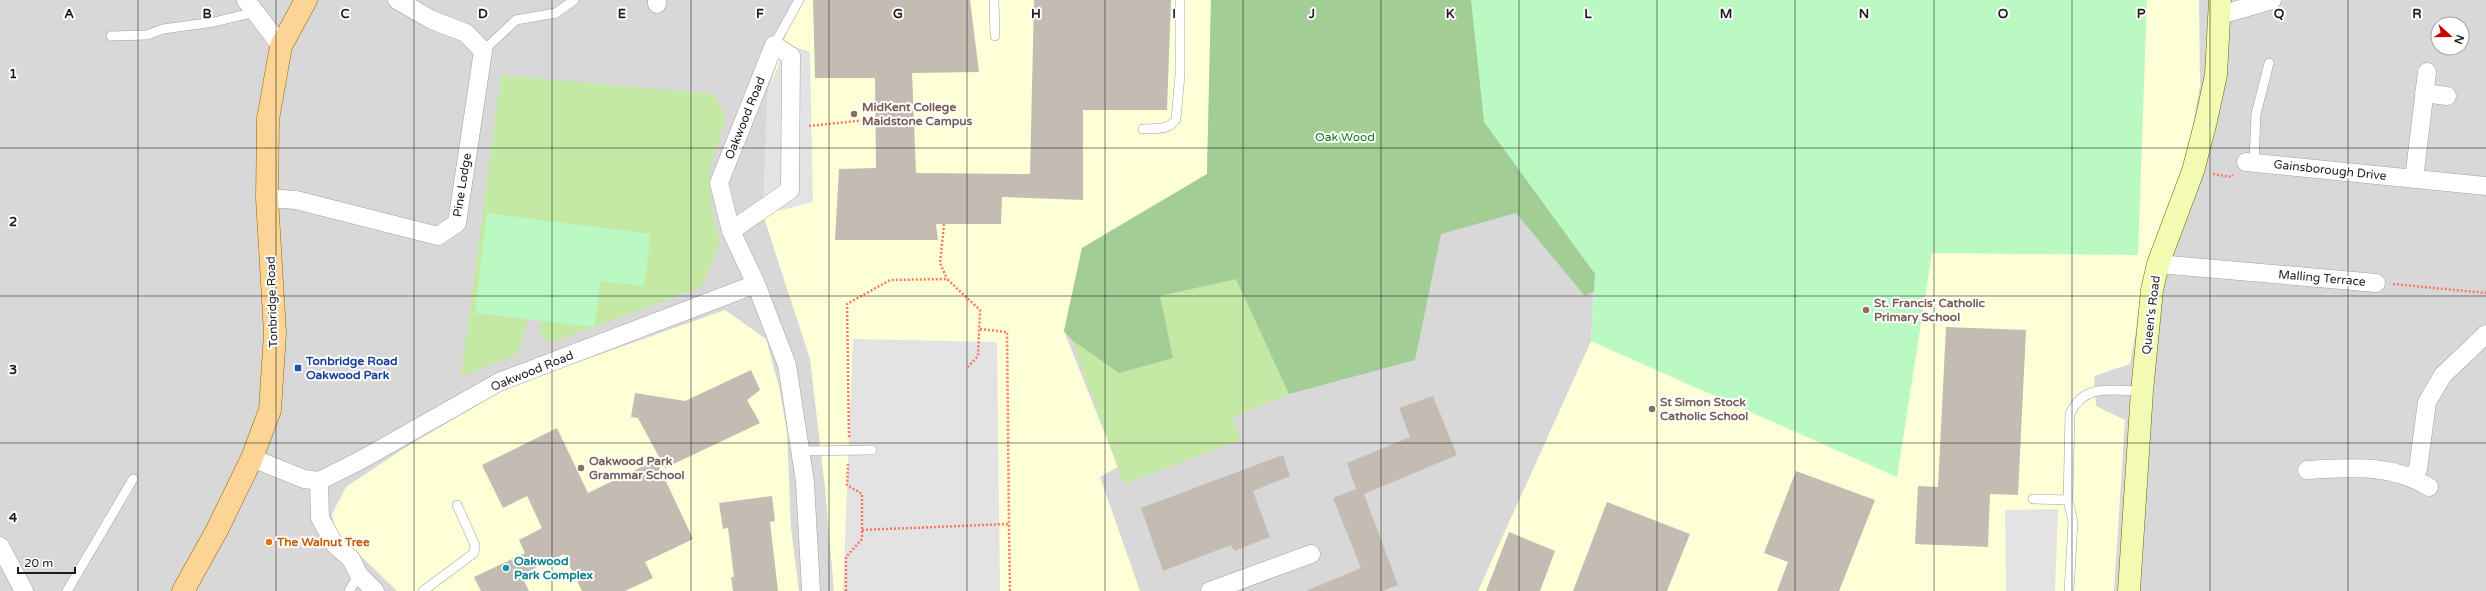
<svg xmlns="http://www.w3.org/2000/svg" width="2486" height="591" viewBox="0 0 2486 591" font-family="'Varela Round',sans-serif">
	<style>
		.residential { fill: #d9d8d8; fill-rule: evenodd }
		.education { fill: #fdffd6 }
		.grass { fill: #c3e9a4 }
		.forest { fill: #a2cd94 }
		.park { fill: #baf9c2 }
		.parking { fill: #e3e3e3 }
		.building { fill: #c4bbb3 }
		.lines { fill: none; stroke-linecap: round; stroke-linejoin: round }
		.lane-casing { stroke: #a2a2a2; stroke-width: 10 }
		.street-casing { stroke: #a2a2a2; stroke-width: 19 }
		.secondary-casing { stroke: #5f7003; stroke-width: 23 }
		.primary-casing { stroke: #916800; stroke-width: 23 }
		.path { stroke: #fb7963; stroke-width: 2.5; stroke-dasharray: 2 2; stroke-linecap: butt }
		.lane { stroke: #fff; stroke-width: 9 }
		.street { stroke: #fff; stroke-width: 18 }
		.secondary { stroke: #f3fab1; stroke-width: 22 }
		.primary { stroke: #fcd495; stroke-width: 22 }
		.grid { fill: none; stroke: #1b1b1b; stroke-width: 1; stroke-opacity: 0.55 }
		.education-dot { fill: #8d6e63; stroke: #fff; stroke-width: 1.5 }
		.transit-dot { fill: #1a4fb4; stroke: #fff; stroke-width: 1.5 }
		.food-dot { fill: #e8710a; stroke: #fff; stroke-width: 1.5 }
		.culture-dot { fill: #0f9aa8; stroke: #fff; stroke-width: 1.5 }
		.labels { text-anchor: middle; stroke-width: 4; stroke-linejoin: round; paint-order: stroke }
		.education-label { font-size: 12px; font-weight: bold; fill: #785e54; stroke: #fff; text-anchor: start }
		.street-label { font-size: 12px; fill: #1b1b1b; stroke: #fff }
		.park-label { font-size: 12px; fill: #0a7818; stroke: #fff }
		.transit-label { font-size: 12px; font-weight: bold; fill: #164399; stroke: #fff; text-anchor: start }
		.food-label { font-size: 12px; font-weight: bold; fill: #c56008; stroke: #fff; text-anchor: start }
		.culture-label { font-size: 12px; font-weight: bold; fill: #0d838f; stroke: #fff; text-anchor: start }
		.grid-label { font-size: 13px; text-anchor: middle; font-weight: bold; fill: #1b1b1b; stroke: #fff; stroke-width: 4; stroke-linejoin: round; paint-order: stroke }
	</style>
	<rect width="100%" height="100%" fill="#ede9e0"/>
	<path class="residential" d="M 0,0 L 2486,0 L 2486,591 L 0,591 ZM 2438,24 L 2462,24 L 2462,48 L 2438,48 Z"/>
	<path class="education" d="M 797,0 L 1211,0 L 1207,174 L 1082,248 L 1064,331 L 1118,467 L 1100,477 L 1140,591 L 834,591 L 825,488 L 810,359 L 763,215 L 768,91 Z
		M 1471,0 L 2199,0 L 2200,85 L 2186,164 L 2145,279 L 2130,364 L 2094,376 L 2096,406 L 2125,420 L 2114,591 L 1478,591 L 1591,341 L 1595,274 Z
		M 725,310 L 766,339 L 779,387 L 787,432 L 791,528 L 799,591 L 397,591 L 336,532 L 332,514 L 346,487 L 403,449 L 508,387 Z"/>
	<path class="grass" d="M 501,75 L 714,94 L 726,117 L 709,172 L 712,211 L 720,245 L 701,287 L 566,337 L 552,342 L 543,339 L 539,329 L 541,321 L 594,326 L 601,281 L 651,234 L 475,312 L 527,320 L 525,332 L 516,355 L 461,377 Z
		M 1236,279 L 1289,394 L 1233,417 L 1240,440 L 1124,484 L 1072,340 L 1119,373 L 1173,358 L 1160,296 Z"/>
	<path class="forest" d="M 1211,0 L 1500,0 L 1623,275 L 1585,296 L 1516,213 L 1441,234 L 1415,360 L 1289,394 L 1236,279 L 1160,296 L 1173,358 L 1119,373 L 1072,340 L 1064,331 L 1082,248 L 1207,174 Z"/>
	<path class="park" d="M 1471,0 L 2147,0 L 2138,255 L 1932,253 L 1897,477 L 1591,341 L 1595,274 L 1484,122 Z
		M 487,213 L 651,234 L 644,286 L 601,281 L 594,327 L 475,313 Z"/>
	<path class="parking" d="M 787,44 L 810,52 L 813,202 L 763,215 L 768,91 Z
		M 853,339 L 997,342 L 1000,591 L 843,591 Z
		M 2058,509 L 2055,591 L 2006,591 L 2005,510 Z"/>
	<path class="building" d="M 813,0 L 970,0 L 979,72 L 912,73 L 916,173 L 1030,174 L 1034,0 L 1171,0 L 1167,110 L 1083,110 L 1083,200 L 1002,197 L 1001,224 L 936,224 L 938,240 L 835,240 L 839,169 L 876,168 L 875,78 L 815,78 Z
		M 1946,327 L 2026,330 L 2018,495 L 1990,494 L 1988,547 L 1915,544 L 1918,486 L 1938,487 Z
		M 751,370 L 760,390 L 747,400 L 760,423 L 665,468 L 638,418 L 631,417 L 635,393 L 685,401 Z
		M 1433,396 L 1457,455 L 1364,494 L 1398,585 L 1382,591 L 1306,591 L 1361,568 L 1333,498 L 1356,489 L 1347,463 L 1410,437 L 1399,408 Z
		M 557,428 L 588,493 L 656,460 L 693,539 L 645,562 L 653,578 L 625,591 L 582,591 L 564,554 L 521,575 L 529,591 L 481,591 L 474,577 L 525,553 L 519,540 L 542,528 L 527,496 L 503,508 L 482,465 Z
		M 1283,455 L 1290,476 L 1253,491 L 1270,537 L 1234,551 L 1231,545 L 1163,571 L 1141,508 Z
		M 1796,471 L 1875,500 L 1839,591 L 1777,591 L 1788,562 L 1764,553 Z
		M 772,496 L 775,521 L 770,522 L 778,591 L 733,591 L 731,577 L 734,577 L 728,528 L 723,529 L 719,503 Z
		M 1607,502 L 1690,534 L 1667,591 L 1573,591 Z
		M 1509,532 L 1555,551 L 1540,591 L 1486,591 Z"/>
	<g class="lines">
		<defs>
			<path id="lane" d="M 994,0 L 995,36
				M 111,36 L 147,35 L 163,29 L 214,22 L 255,12
				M 774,45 L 799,0
				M 483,51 L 516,20 L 556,13 L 574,0
				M 1143,129 C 1156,128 1168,131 1176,119 L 1180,75 L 1180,0
				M 2254,163 L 2256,114 L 2269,63
				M 800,451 L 872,450
				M 2033,499 L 2068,500 L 2073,522 L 2069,591
				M 2068,500 L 2070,414 C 2084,382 2113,391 2142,391
				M 67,591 L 133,479
				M 349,591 L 359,575
				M 423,591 L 474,553 L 475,545 L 457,505"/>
			<path id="street" d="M 246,0 L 281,46
				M 657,4 L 657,0
				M 2220,15 L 2272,0
				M 2424,93 L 2447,96
				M 2246,162 L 2486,186
				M 2414,179 L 2427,72
				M 267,198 L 296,200 L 438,236 L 457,223 L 483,51 L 466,33 L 432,20 L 397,0
				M 731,231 L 790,190 L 791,56 L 774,45 L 719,183 L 731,231 L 756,284 L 787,365 L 805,482 L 811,591
				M 2158,264 L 2376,283
				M 252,458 L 304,479 L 319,481 L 361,460 L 499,382 L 756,284
				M 2307,470 C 2351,468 2390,463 2429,487
				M 2412,477 L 2418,469 L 2427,402 L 2443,375 L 2486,334
				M 319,481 L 320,518 L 335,545 L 351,559 L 359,575 L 375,591
				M 0,546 L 24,591
				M 1210,591 L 1311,554"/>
			<path id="secondary" d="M 2129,591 L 2142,391 L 2152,290 L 2158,264 L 2193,171 L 2206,121 L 2216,75 L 2220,0"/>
			<path id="primary" d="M 183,591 L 217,530 L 252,458 L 270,410 L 275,333 L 267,198 L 268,119 L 281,46 L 306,0"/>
		</defs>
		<use href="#lane" class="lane-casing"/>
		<use href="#street" class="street-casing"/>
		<use href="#secondary" class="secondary-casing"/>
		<use href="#primary" class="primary-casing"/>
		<path class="path" d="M 809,126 L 876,119
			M 2213,174 L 2231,177 L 2233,175
			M 944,224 L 940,263 L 947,279
			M 2393,284 L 2486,293
			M 980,329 L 1007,332 L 1009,524
			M 849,437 L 847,304 L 890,280 L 947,279 L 980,310 L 978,356 L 968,367
			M 862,530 L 1009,524 L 1010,591
			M 846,591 L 846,557 L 862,539 L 862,494 L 847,485 L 848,464"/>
		<use href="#lane" class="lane"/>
		<use href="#street" class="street"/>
		<use href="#secondary" class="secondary"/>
		<use href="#primary" class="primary"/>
	</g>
	<path class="grid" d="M 138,0 L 138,591M 276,0 L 276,591M 414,0 L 414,591M 552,0 L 552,591M 691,0 L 691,591M 829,0 L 829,591M 967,0 L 967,591M 1105,0 L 1105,591M 1243,0 L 1243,591M 1381,0 L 1381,591M 1519,0 L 1519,591M 1657,0 L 1657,591M 1795,0 L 1795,591M 1934,0 L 1934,591M 2072,0 L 2072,591M 2210,0 L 2210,591M 2348,0 L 2348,591M 0,148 L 2486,148M 0,296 L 2486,296M 0,443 L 2486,443"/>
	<g class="education-dot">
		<circle cx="854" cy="114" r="4"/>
		<circle cx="1866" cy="310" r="4"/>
		<circle cx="1652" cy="409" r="4"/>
		<circle cx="581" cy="468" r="4"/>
	</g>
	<rect class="transit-dot" x="294" y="364" width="8" height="8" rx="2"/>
	<circle class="food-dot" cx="269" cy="542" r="4"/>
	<circle class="culture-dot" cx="506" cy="568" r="4"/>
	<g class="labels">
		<g class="education-label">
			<text x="862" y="111">MidKent College<tspan x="862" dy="14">Maidstone Campus</tspan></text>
			<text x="1874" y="307">St. Francis' Catholic<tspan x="1874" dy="14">Primary School</tspan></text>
			<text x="1660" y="406">St Simon Stock<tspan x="1660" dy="14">Catholic School</tspan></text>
			<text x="589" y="465">Oakwood Park<tspan x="589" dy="14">Grammar School</tspan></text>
		</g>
		<g class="street-label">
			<text transform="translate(745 118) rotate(-68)" y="4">Oakwood Road</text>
			<text transform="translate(2330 170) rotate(6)" y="4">Gainsborough Drive</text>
			<text transform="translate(462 185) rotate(-81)" y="4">Pine Lodge</text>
			<text transform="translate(2322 278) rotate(5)" y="4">Malling Terrace</text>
			<text transform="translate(272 302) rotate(-92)" y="4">Tonbridge Road</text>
			<text transform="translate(2151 315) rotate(-83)" y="4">Queen's Road</text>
			<text transform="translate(532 371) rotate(-22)" y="4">Oakwood Road</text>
		</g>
		<g class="park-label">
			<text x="1345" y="141">Oak Wood</text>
		</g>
		<g class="transit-label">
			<text x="306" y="365">Tonbridge Road<tspan x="306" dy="14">Oakwood Park</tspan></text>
		</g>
		<g class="food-label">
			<text x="277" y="546">The Walnut Tree</text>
		</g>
		<g class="culture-label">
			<text x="514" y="565">Oakwood<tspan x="514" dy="14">Park Complex</tspan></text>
		</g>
	</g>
	<g class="grid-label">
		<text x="69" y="18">A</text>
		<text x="207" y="18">B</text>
		<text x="345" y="18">C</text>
		<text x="483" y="18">D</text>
		<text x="622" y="18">E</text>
		<text x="760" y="18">F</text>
		<text x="898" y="18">G</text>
		<text x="1036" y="18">H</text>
		<text x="1174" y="18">I</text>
		<text x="1312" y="18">J</text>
		<text x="1450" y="18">K</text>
		<text x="1588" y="18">L</text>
		<text x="1726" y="18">M</text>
		<text x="1864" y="18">N</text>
		<text x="2003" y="18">O</text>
		<text x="2141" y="18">P</text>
		<text x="2279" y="18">Q</text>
		<text x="2417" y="18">R</text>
		<text x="13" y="78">1</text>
		<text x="13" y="226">2</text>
		<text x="13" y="374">3</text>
		<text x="13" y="522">4</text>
	</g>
	<g transform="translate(2450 36) rotate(111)"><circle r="19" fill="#ffffff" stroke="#a4a4a4"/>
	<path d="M0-3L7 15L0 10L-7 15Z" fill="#c50900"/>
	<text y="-6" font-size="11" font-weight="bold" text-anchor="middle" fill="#1b1b1b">N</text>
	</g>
	<path d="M18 567v6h57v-6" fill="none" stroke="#1b1b1b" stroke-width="2"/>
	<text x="24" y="567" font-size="12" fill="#1b1b1b" stroke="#ffffff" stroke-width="3" paint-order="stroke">20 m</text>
</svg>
